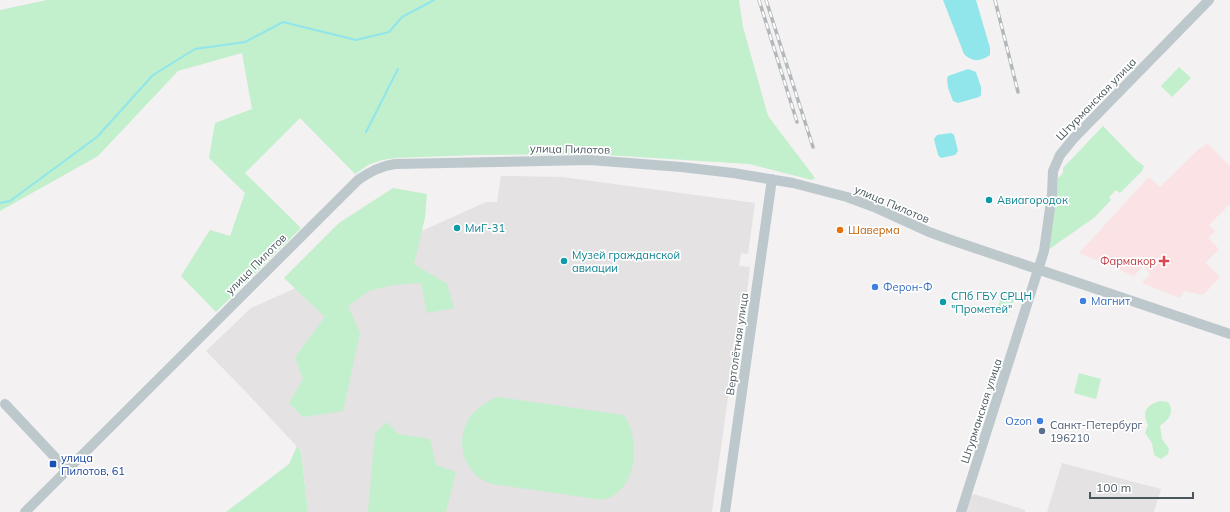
<svg xmlns="http://www.w3.org/2000/svg" width="1230" height="512" viewBox="0 0 1230 512" font-family="Mulish,sans-serif">
	<style>
		.education { fill: #e4e2e3 }
		.medical { fill: #fbe3e5 }
		.green { fill: #c2efcc }
		.water { fill: #90e6ea }
		.lines { fill: none; stroke-linecap: round; stroke-linejoin: round }
		.stream { stroke: #90e6ea; stroke-width: 2 }
		.minor { stroke: #bdc8cd; stroke-width: 10 }
		.rail-casing { stroke: #b3b7bb; stroke-width: 3.5 }
		.rail { stroke: #fff; stroke-width: 2; stroke-dasharray: 6; stroke-linecap: butt }
		.culture-dot { fill: #0f9aa8; stroke: #fff; stroke-width: 1.5 }
		.food-dot { fill: #e8710a; stroke: #fff; stroke-width: 1.5 }
		.health-dot { fill: #e0444e; stroke: #fff; stroke-width: 1.5 }
		.shop-dot { fill: #3f7fe0; stroke: #fff; stroke-width: 1.5 }
		.service-dot { fill: #5c6f8a; stroke: #fff; stroke-width: 1.5 }
		.transit-dot { fill: #1a4fb4; stroke: #fff; stroke-width: 1.5 }
		.labels { text-anchor: middle; stroke-width: 3.5; stroke-linejoin: round; paint-order: stroke }
		.street-label { font-size: 11px; fill: #49585e; stroke: #fff }
		.culture-label { font-size: 11px; fill: #0d838f; stroke: #fff; text-anchor: start }
		.food-label { font-size: 11px; fill: #c56008; stroke: #fff; text-anchor: start }
		.health-label { font-size: 11px; fill: #be3a42; stroke: #fff; text-anchor: end }
		.shop-label { font-size: 11px; fill: #366cbe; stroke: #fff; text-anchor: start }
		.service-label { font-size: 11px; fill: #4e5e75; stroke: #fff; text-anchor: start }
		.transit-label { font-size: 11px; fill: #164399; stroke: #fff; text-anchor: start }
	</style>
	<rect width="100%" height="100%" fill="#f3f1f1"/>
	<path class="education" d="M 501,176 L 562,177 L 755,203 L 748,254 L 741,253 L 739,266 L 750,267 L 743,326 L 738,326 L 712,512 L 308,512 L 301,451 L 246,392 L 206,351 L 251,308 L 486,202 L 497,202 Z
		M 1062,463 L 1161,489 L 1154,512 L 1047,512 Z
		M 974,494 L 1025,510 L 1025,512 L 965,512 L 970,496 Z"/>
	<path class="medical" d="M 1207,143 L 1230,166 L 1230,204 L 1209,225 L 1215,231 L 1208,238 L 1219,249 L 1205,263 L 1220,277 L 1203,295 L 1184,291 L 1180,298 L 1142,283 L 1150,274 L 1143,266 L 1134,276 L 1079,253 L 1149,177 L 1160,187 L 1201,147 L 1202,148 Z"/>
	<path class="green" d="M 47,0 L 739,0 L 743,27 L 768,116 L 815,178 L 812,180 L 749,164 L 590,154 L 475,155 L 395,158 L 382,160 L 368,165 L 355,174 L 300,118 L 245,173 L 301,228 L 216,312 L 181,276 L 210,230 L 230,236 L 245,193 L 209,158 L 215,123 L 252,109 L 242,53 L 178,71 L 98,156 L 0,211 L 0,10 Z
		M 1179,67 L 1191,78 L 1172,97 L 1161,86 Z
		M 1103,126 L 1136,160 L 1144,166 L 1142,171 L 1120,193 L 1116,190 L 1109,197 L 1111,200 L 1095,217 L 1048,250 L 1058,178 L 1063,173 L 1063,168 Z
		M 393,188 L 427,194 L 425,218 L 414,264 L 447,284 L 454,308 L 427,313 L 421,283 L 393,285 L 369,291 L 348,306 L 360,333 L 343,411 L 303,417 L 289,403 L 303,379 L 295,357 L 325,317 L 284,278 L 339,223 Z
		M 1002,295 L 1014,299 L 1008,316 L 996,312 Z
		M 1079,373 L 1101,379 L 1096,399 L 1074,393 Z
		M 497,397 L 624,415 C 641,441 638,490 603,500 L 492,484 C 466,476 454,445 468,420 C 474,410 486,402 497,397 Z
		M 1161,401 L 1168,402 C 1175,412 1169,420 1160,426 L 1162,439 L 1169,449 L 1168,454 L 1161,459 L 1154,455 L 1152,443 L 1145,433 L 1148,425 C 1141,412 1147,404 1161,401 Z
		M 387,422 L 398,434 L 430,439 L 436,465 L 456,472 L 446,512 L 368,512 L 375,433 Z
		M 297,446 L 301,452 L 308,512 L 226,512 L 289,464 Z"/>
	<path class="water" d="M 943,0 L 976,0 L 990,48 L 990,55 C 980,62 972,62 964,54 Z
		M 968,69 L 976,72 L 981,87 L 981,95 L 979,97 L 958,103 L 953,101 L 948,88 L 947,79 L 948,76 Z
		M 951,133 L 954,135 L 958,151 L 955,155 L 941,158 L 938,155 L 934,139 L 937,135 Z"/>
	<g class="lines">
		<path class="stream" d="M 366,132 L 398,69
			M 0,203 L 10,201 L 97,137 L 153,75 L 195,49 L 245,42 L 283,22 L 356,40 L 389,32 L 402,17 L 434,0"/>
		<path class="minor" d="M 5,404 L 66,469
			M 25,512 L 358,180 C 370,172 380,166 395,164 L 590,160 L 681,167 L 733,173 L 793,183 L 847,197 L 874,207 L 929,232 L 954,241 L 1230,334
			M 725,512 L 772,179
			M 961,512 L 1044,251 L 1052,194 L 1053,171 L 1060,155 L 1074,138 L 1209,0"/>
		<defs>
			<path id="rail" d="M 759,0 L 797,122
				M 766,0 L 813,147
				M 995,0 L 1018,92"/>
		</defs>
		<use href="#rail" class="rail-casing"/>
		<use href="#rail" class="rail"/>
	</g>
	<g class="culture-dot">
		<circle cx="989" cy="200" r="4"/>
		<circle cx="457" cy="228" r="4"/>
		<circle cx="564" cy="261" r="4"/>
		<circle cx="943" cy="302" r="4"/>
	</g>
	<circle class="food-dot" cx="840" cy="230" r="4"/>
	<path class="health-dot" d="M1162 255h4v4h4v4h-4v4h-4v-4h-4v-4h4z"/>
	<g class="shop-dot">
		<circle cx="875" cy="287" r="4"/>
		<circle cx="1083" cy="301" r="4"/>
		<circle cx="1040" cy="421" r="4"/>
	</g>
	<circle class="service-dot" cx="1042" cy="431" r="4"/>
	<rect class="transit-dot" x="49" y="460" width="8" height="8" rx="2"/>
	<g class="labels">
		<g class="street-label">
			<text transform="translate(1096 99) rotate(-46)" y="4">Штурманская улица</text>
			<text transform="translate(570 149) rotate(1)" y="4">улица Пилотов</text>
			<text transform="translate(892 204) rotate(23)" y="4">улица Пилотов</text>
			<text transform="translate(256 264) rotate(-45)" y="4">улица Пилотов</text>
			<text transform="translate(737 344) rotate(-82)" y="4">Вертолётная улица</text>
			<text transform="translate(981 411) rotate(-72)" y="4">Штурманская улица</text>
		</g>
		<g class="culture-label">
			<text x="997" y="204">Авиагородок</text>
			<text x="465" y="232">МиГ-31</text>
			<text x="572" y="259">Музей гражданской<tspan x="572" dy="13">авиации</tspan></text>
			<text x="951" y="300">СПб ГБУ СРЦН<tspan x="951" dy="13">"Прометей"</tspan></text>
		</g>
		<g class="food-label">
			<text x="848" y="234">Шаверма</text>
		</g>
		<g class="health-label">
			<text x="1156" y="265">Фармакор</text>
		</g>
		<g class="shop-label">
			<text x="883" y="291">Ферон-Ф</text>
			<text x="1091" y="305">Магнит</text>
			<text x="1032" y="425" text-anchor="end">Ozon</text>
		</g>
		<g class="service-label">
			<text x="1050" y="429">Санкт-Петербург<tspan x="1050" dy="13">196210</tspan></text>
		</g>
		<g class="transit-label">
			<text x="61" y="462">улица<tspan x="61" dy="13">Пилотов, 61</tspan></text>
		</g>
	</g>
	<path d="M1090 492v6h103v-6" fill="none" stroke="#49585e" stroke-width="2"/>
	<text x="1096" y="492" font-size="12" fill="#49585e" stroke="#ffffff" stroke-width="3" paint-order="stroke">100 m</text>
</svg>
